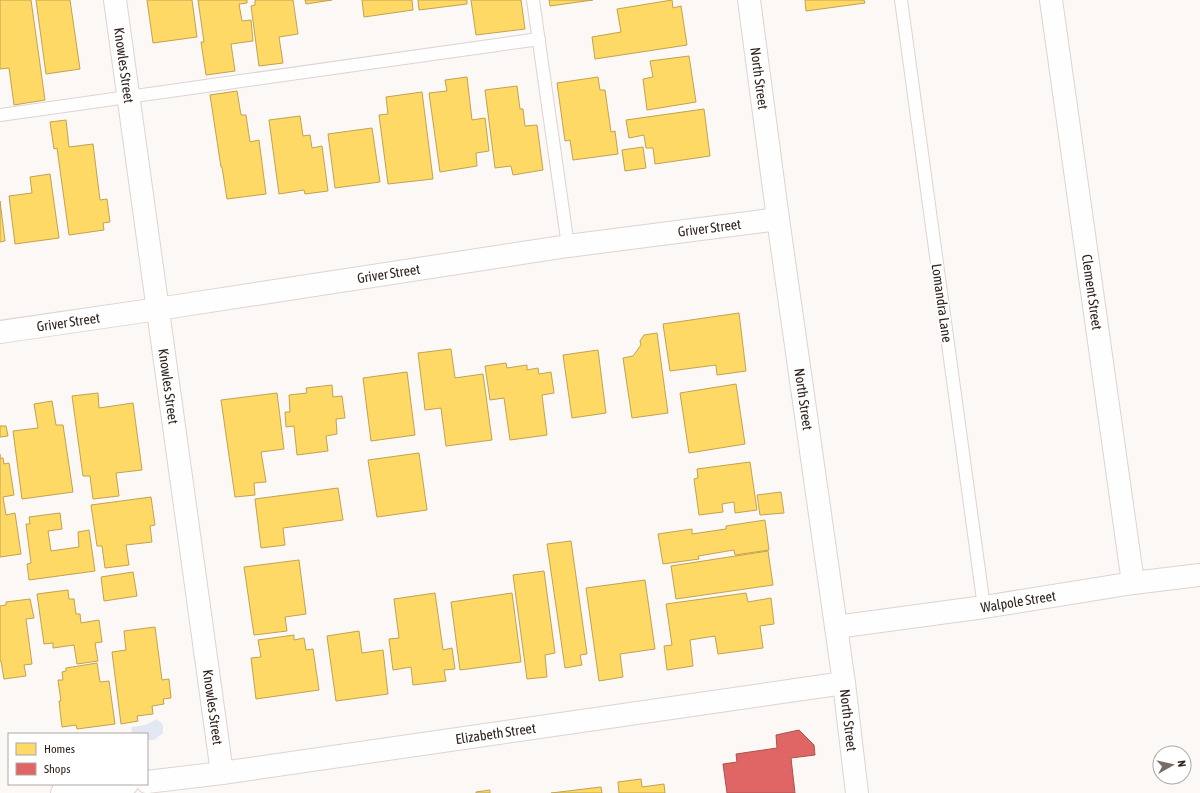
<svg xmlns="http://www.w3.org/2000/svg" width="1200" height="793" viewBox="0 0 1200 793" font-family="'Asap Condensed',sans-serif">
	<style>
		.water { fill: #e1e8f2 }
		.homes { fill: #ffd966; stroke: #c1a250 }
		.shops { fill: #e06666; stroke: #ab5250 }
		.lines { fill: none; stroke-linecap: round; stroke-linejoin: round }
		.service-casing { stroke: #dcd4d0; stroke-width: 14 }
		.minor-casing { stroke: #dcd4d0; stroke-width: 24 }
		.tertiary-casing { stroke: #dcd4d0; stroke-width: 24 }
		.service { stroke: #fffefe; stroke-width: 12 }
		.minor { stroke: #fffefe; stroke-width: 22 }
		.tertiary { stroke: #fffefe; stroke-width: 22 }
		.labels { text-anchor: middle; stroke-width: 4; stroke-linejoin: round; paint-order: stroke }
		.street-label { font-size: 14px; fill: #2f221c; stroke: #fff }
	</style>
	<rect width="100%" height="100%" fill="#fcf8f6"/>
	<path class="water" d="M 157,719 L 163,725 L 163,733 L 154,740 L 147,740 L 147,734 L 131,733 L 132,727 L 145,725 Z"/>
	<path class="homes" d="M 0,0 L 31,0 L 45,100 L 14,105 L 9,68 L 0,69 Z
		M 36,0 L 70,0 L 80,69 L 46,74 Z
		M 147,0 L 192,0 L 197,37 L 153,43 Z
		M 198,0 L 247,0 L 247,3 L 239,4 L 242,21 L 251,20 L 253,41 L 231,44 L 235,71 L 206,75 L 201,42 L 204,42 Z
		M 255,0 L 293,0 L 298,34 L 279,37 L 283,63 L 259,66 L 251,6 L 255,5 Z
		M 305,0 L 332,0 L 306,4 Z
		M 362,0 L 412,0 L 413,10 L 364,17 Z
		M 418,0 L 467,0 L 467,4 L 419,10 Z
		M 471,0 L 521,0 L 525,29 L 476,35 Z
		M 549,0 L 593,0 L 550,6 Z
		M 672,0 L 673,8 L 681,6 L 687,45 L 595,59 L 592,37 L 621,32 L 617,9 Z
		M 805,0 L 864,0 L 865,3 L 806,11 Z
		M 689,56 L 696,102 L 647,110 L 643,79 L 653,77 L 650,61 Z
		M 467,77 L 472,120 L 485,118 L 489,151 L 476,153 L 477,166 L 440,172 L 429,93 L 447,91 L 445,80 Z
		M 598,77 L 600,90 L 605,90 L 611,132 L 615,131 L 618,154 L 573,160 L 570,140 L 565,141 L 557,83 Z
		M 517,86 L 520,109 L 523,109 L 525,126 L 537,125 L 543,170 L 513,175 L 511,166 L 495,168 L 485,90 Z
		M 237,91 L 241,115 L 246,115 L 250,142 L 259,140 L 266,194 L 227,199 L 222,167 L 221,167 L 210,95 Z
		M 422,92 L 433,179 L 388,184 L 379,115 L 388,114 L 386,97 Z
		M 704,109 L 710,156 L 655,164 L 653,148 L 646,148 L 644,135 L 629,138 L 626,120 Z
		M 300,116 L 303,136 L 310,135 L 312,148 L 322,146 L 328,191 L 305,194 L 304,190 L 279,194 L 269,120 Z
		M 66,120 L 69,147 L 93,144 L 100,200 L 107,199 L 110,222 L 103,223 L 104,230 L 69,235 L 57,148 L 54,149 L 50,122 Z
		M 372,128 L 380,182 L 335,188 L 328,134 Z
		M 643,147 L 646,168 L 625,171 L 622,150 Z
		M 50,174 L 59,238 L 15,244 L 9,196 L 32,193 L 30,177 Z
		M 0,201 L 5,241 L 0,242 Z
		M 739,313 L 746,371 L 717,375 L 716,365 L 670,371 L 663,324 Z
		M 657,333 L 668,413 L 632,418 L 623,358 L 633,356 L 641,345 L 640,341 L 644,335 Z
		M 451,349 L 455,378 L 483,374 L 492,440 L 446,446 L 441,408 L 425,410 L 418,353 Z
		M 598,350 L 606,413 L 572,418 L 563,355 Z
		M 506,363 L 507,368 L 527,365 L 527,370 L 538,368 L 539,374 L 551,372 L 554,393 L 542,395 L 547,435 L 510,440 L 504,398 L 490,400 L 485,366 Z
		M 407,372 L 415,435 L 371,441 L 363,378 Z
		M 736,384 L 745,444 L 689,453 L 680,393 Z
		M 332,385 L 333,397 L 342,396 L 345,418 L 336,419 L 337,434 L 326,436 L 328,451 L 297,455 L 294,426 L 286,427 L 285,412 L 290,412 L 289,395 L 307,393 L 306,388 Z
		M 98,393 L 99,408 L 133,403 L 142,470 L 116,473 L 119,496 L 93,499 L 90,476 L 83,476 L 72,396 Z
		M 277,393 L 284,449 L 261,452 L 266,482 L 254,483 L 255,495 L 235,497 L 221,400 Z
		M 52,401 L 56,425 L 63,425 L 73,492 L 22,499 L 13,431 L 38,428 L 34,404 Z
		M 0,426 L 6,426 L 8,436 L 0,437 Z
		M 419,453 L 427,510 L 377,517 L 368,460 Z
		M 0,454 L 0,458 L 3,458 L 4,464 L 9,463 L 14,495 L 3,497 L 6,515 L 15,513 L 21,554 L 0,557 Z
		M 750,462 L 757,510 L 735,513 L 734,502 L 722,504 L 723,512 L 699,515 L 694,479 L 698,478 L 697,469 Z
		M 338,488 L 343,520 L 283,528 L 285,545 L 261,548 L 255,499 Z
		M 781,492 L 784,513 L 760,515 L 757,495 Z
		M 151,497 L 155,525 L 150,526 L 152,542 L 126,545 L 129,565 L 105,568 L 102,546 L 97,546 L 91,505 Z
		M 60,513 L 62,529 L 48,531 L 51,551 L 79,547 L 78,532 L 89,530 L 95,571 L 29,580 L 27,564 L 31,563 L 26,524 L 30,524 L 29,517 Z
		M 765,520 L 769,550 L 735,555 L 734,550 L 698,556 L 699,559 L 663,564 L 658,534 L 692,529 L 692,534 L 726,529 L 726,526 Z
		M 571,541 L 587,654 L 580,655 L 582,665 L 565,668 L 547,544 Z
		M 768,551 L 773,585 L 676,599 L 671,566 Z
		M 299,560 L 306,614 L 285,617 L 287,631 L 254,635 L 244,567 Z
		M 544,571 L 555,653 L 545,655 L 547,677 L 527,679 L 513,575 Z
		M 133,572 L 137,596 L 104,601 L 101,577 Z
		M 645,580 L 655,649 L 620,654 L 623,677 L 599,681 L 586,588 Z
		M 68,590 L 69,599 L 74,599 L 76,614 L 80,614 L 81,623 L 99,620 L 102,642 L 95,643 L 98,661 L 77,664 L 74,645 L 53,648 L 53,643 L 44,644 L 37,594 Z
		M 435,593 L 443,650 L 452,648 L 455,669 L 444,670 L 446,681 L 413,685 L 411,667 L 393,670 L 389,639 L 399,638 L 394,599 Z
		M 512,593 L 521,662 L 460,670 L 451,602 Z
		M 746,593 L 748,602 L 771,598 L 774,624 L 760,626 L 763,648 L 718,654 L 715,636 L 690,640 L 693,666 L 667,670 L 664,646 L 672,645 L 666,604 Z
		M 30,599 L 34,618 L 26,619 L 32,664 L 24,665 L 26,676 L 4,679 L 1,661 L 0,661 L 0,606 L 6,605 L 6,602 Z
		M 155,627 L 162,680 L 169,679 L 171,698 L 163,699 L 164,704 L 152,706 L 153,714 L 137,716 L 138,721 L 121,724 L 112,652 L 126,650 L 124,631 Z
		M 359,631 L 362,653 L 383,650 L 388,694 L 336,701 L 327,636 Z
		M 294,635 L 294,640 L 304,638 L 306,650 L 313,649 L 319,690 L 256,699 L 251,658 L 261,657 L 258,640 Z
		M 97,663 L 100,682 L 109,681 L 115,724 L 77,729 L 76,725 L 62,727 L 59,701 L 61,701 L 58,680 L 63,680 L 62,672 L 66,671 L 66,668 Z
		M 641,779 L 642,787 L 664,784 L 665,793 L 619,793 L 618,782 Z
		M 601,787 L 602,793 L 551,793 Z
		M 490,790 L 490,793 L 476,793 L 476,792 Z"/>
	<path class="shops" d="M 799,730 L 814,745 L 815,755 L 791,758 L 795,793 L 727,793 L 723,764 L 737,762 L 736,754 L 777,748 L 776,735 Z"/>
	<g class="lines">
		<defs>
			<path id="service" d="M 533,0 L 568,246
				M 901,0 L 984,607
				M 0,115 L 539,39"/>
			<g id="minor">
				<path id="s1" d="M 115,0 L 222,773"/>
				<path id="s2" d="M 1051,0 L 1133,583"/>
				<path id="s3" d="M 0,332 L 158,309 L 568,246 L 778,219"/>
				<path id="s4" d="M 836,627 L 984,607 L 1133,583 L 1200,575"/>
				<path id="s5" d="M 147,782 L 222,773 L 844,683"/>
				<path d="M 62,793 L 127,784"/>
			</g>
			<g id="tertiary">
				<path id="s6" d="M 749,0 L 778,219 L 844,683 L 857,793"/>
			</g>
		</defs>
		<use href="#service" class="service-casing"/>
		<use href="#minor" class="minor-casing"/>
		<use href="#tertiary" class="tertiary-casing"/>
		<use href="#service" class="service"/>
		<use href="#minor" class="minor"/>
		<use href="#tertiary" class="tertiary"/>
	</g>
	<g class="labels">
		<g class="street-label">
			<text dy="5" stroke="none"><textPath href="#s1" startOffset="66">Knowles Street</textPath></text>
			<text dy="5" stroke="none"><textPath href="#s6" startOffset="79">North Street</textPath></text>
			<text dy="5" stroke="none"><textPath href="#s3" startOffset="717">Griver Street</textPath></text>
			<text dy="5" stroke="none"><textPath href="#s3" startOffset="393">Griver Street</textPath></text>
			<text dy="5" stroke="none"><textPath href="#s2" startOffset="295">Clement Street</textPath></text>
			<text transform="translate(942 303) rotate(82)" y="5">Lomandra Lane</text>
			<text dy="5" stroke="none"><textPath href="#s3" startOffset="69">Griver Street</textPath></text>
			<text dy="5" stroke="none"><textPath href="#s1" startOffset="390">Knowles Street</textPath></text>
			<text dy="5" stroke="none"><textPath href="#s6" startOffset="403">North Street</textPath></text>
			<text dy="5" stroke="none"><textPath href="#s4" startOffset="184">Walpole Street</textPath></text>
			<text dy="5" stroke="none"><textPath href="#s1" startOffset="714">Knowles Street</textPath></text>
			<text dy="5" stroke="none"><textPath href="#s6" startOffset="727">North Street</textPath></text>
			<text dy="5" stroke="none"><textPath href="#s5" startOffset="352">Elizabeth Street</textPath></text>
		</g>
	</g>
	<rect x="8" y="733" width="140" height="52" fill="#ffffff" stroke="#aca7a4"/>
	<rect x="16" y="743" width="20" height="12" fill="#ffd966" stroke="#aca7a4"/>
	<text x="44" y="753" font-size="12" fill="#2f221c">Homes</text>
	<rect x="16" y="763" width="20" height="12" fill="#e06666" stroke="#aca7a4"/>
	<text x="44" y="773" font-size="12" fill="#2f221c">Shops</text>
	<g transform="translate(1172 765) rotate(82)"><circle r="19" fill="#ffffff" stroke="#aca7a4"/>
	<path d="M0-3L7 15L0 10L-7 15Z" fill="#776d68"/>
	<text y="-6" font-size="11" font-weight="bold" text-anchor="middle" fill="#2f221c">N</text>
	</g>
</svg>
